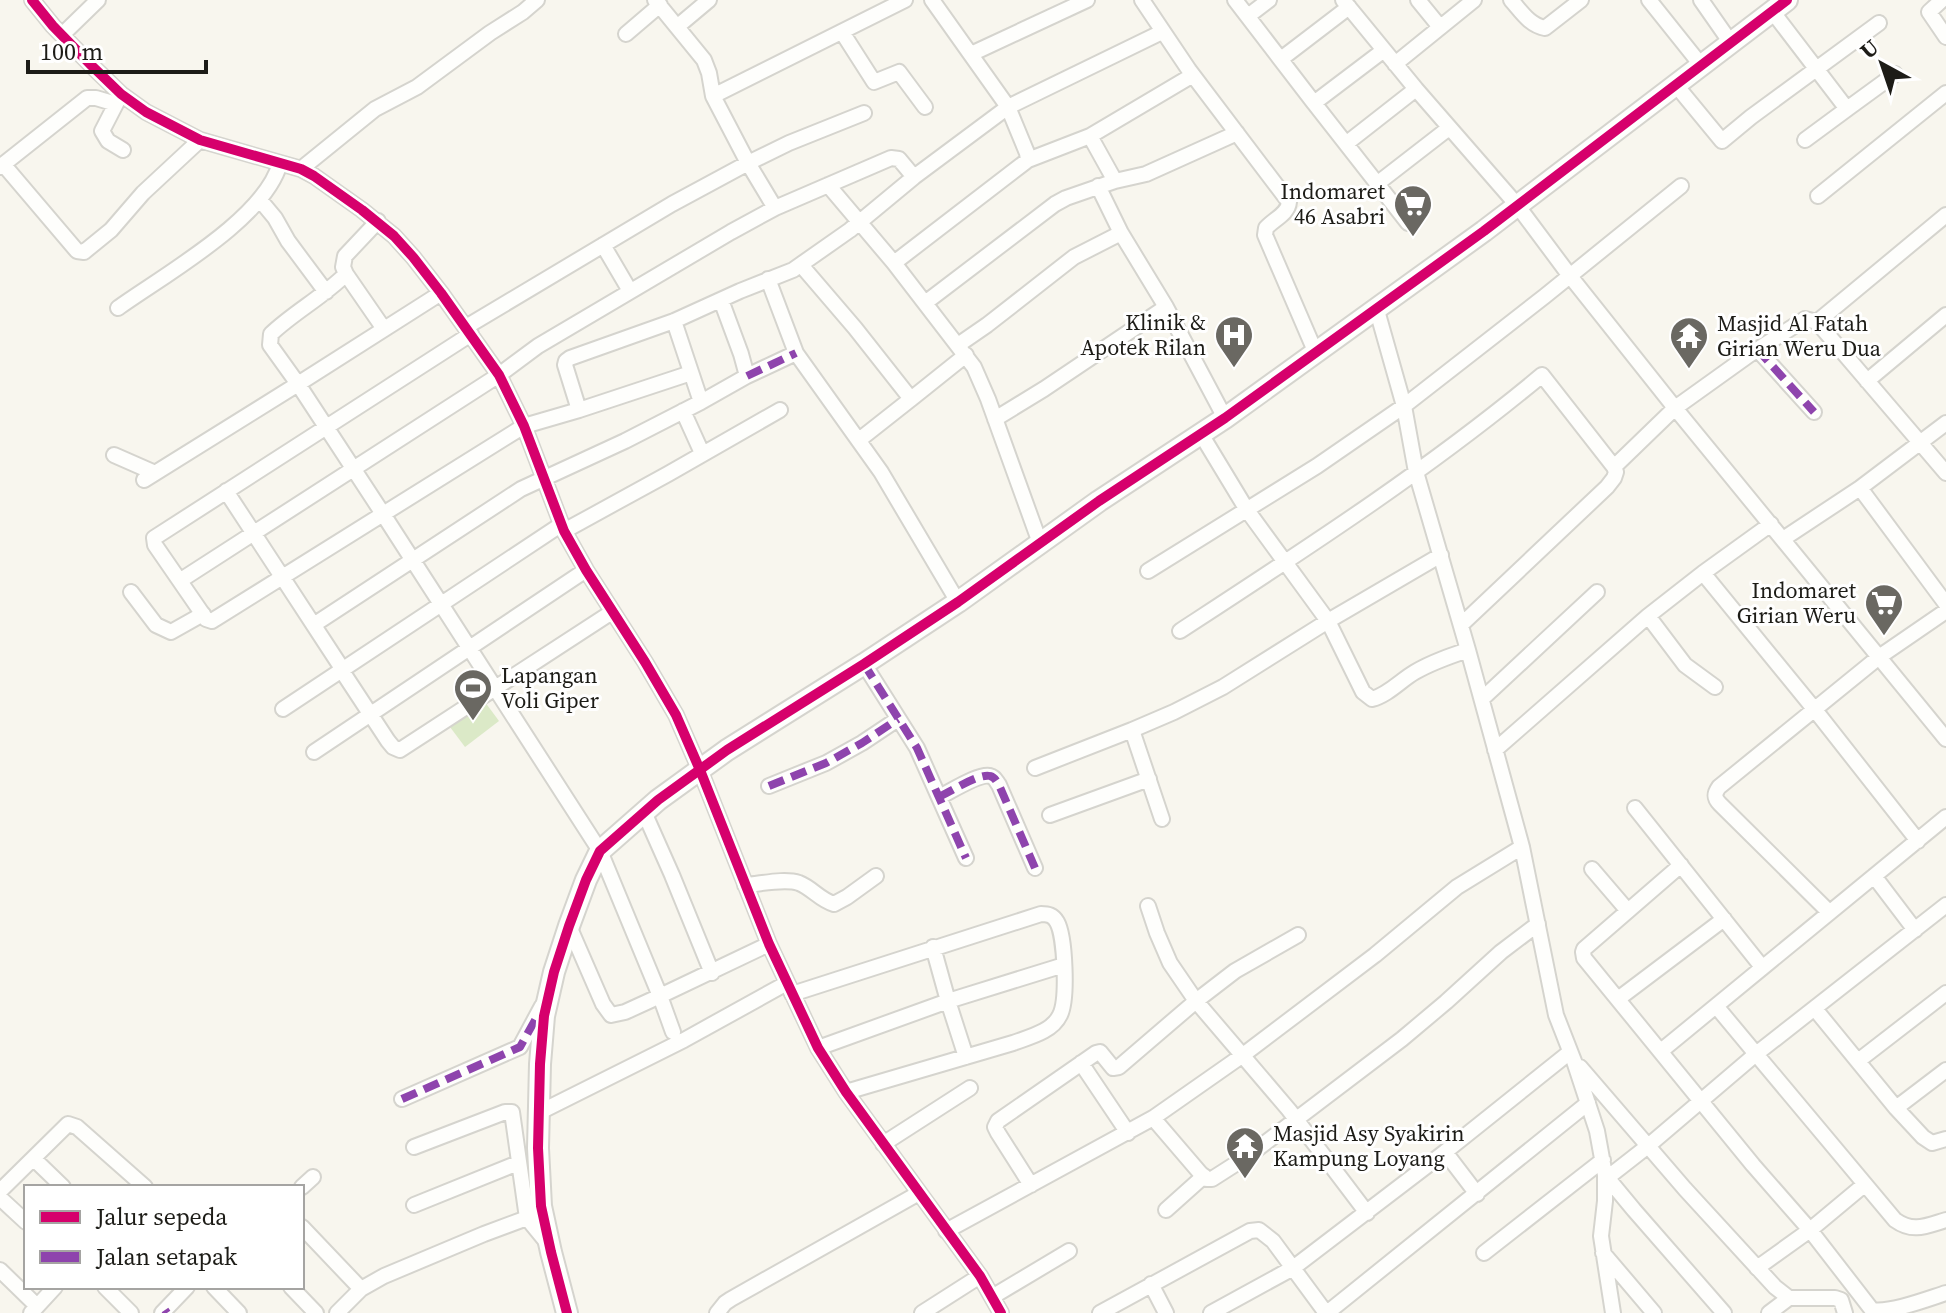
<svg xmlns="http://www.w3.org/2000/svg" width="1946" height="1313" viewBox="0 0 1946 1313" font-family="'Source Serif 4',serif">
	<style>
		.green { fill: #dbe9c7 }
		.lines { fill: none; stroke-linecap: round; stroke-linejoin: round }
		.street-casing { stroke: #d5d4ce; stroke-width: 18 }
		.secondary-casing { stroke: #d5d4ce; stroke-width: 24 }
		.street { stroke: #fefefc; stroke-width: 14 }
		.secondary { stroke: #fefefc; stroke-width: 20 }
		.quiet { stroke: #8e44ad; stroke-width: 8; stroke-dasharray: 16 8; stroke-linecap: butt }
		.cycleway-casing { stroke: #fff; stroke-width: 15 }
		.cycleway { stroke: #d6006c; stroke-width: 10 }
		.labels { text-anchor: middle; stroke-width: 6; stroke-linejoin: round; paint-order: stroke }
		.poi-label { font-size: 22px; fill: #1d1c17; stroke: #fff; text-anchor: end }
	</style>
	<rect width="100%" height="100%" fill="#f8f6ee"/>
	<path class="green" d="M 482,698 L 499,721 L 465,747 L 447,723 Z"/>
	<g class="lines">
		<defs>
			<path id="street" d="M 32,0 L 53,26 L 92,66 L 121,94 L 146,112 L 200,140 L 301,169 L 314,176 L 362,210 L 394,236 L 413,257 L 441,293 L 499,375 L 524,426 L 564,531 L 586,570 L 645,662 L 676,715 L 700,770 L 769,944 L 818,1048 L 846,1092 L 980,1276 L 1001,1313
				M 655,0 L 704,60 L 709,73 L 713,96 L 748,163 L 789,143 L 864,113
				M 1142,0 L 1189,70 L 1289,202 C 1288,214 1274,219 1266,228 L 1265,235 L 1315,351
				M 1235,0 L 1314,103 L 1384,50
				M 1343,0 L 1416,89 L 1517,205 L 1570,276 L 1675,408 L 1946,739
				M 1418,0 L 1440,27
				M 1511,0 C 1521,11 1529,25 1545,28 L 1581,0
				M 1649,0 L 1701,65
				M 1701,0 L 1731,43
				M 1942,0 L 1929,12 L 1946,37
				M 1772,11 L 1847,109 L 1805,140
				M 1248,16 L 1269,0
				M 678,26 L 709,0
				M 842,32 L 874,82 L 899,72 L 925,107
				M 626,34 L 660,5
				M 62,35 L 98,0
				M 971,54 L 1087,0
				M 1281,59 L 1349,7
				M 1395,64 L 1474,0
				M 1675,84 L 1722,141 L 1751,117 L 1879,23
				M 713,96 L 905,0
				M 119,98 L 102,131 L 108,141 L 123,150
				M 1314,103 L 1408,223
				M 1847,109 L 1895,74
				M 1090,136 L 1193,75
				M 1347,143 L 1416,89
				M 1028,160 L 1027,153 L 1008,107 L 1162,32
				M 3,164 L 77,251 L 84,252 L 111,230 L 143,193 L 200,140
				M 0,167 L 87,98 L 96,98 L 116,104
				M 301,169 L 375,109 L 417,87 L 490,33 L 523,12 L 537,0
				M 1115,181 L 1146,174 L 1237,133
				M 1378,183 L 1449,128
				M 828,185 L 894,263 L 974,367 L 988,399 L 1040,543
				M 1818,196 L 1946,93
				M 260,200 L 275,218 L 288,241 L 326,292
				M 378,221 L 345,256 L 343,267 L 346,274 C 323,297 294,312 271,334 L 270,345 L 298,384 L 383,514 L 600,851 L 660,996 L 673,1032
				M 603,245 L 630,291
				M 894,263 L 1028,160 L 1090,136 L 1115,181 L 1066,198 L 1055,204 L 925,303
				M 801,265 L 855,328 L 911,399 L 966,355
				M 346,274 L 384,329
				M 768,279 L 796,353 L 881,472 L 958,602
				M 1166,307 L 1225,418
				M 1376,307 L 1404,406 L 1416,472 L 1468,650 L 1522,847 L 1556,1015 L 1574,1061 L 1597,1131 L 1605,1175 L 1605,1201 L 1601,1236 L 1613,1313
				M 118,308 C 164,275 265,219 280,163
				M 674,321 L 701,402
				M 1817,322 L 1946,215
				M 466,327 L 672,204 L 748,163 L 775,208
				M 471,334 L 154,538 L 155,545 L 206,619 L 212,621 L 215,619 L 524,426 L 579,410 L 691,373
				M 958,345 L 987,325 L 1074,257 L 1121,233 L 1098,186
				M 1757,349 L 1814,412
				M 747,376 L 796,353
				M 1867,381 L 1946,315
				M 579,410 L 565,365 L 566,361 L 570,358 L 674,321 L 740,291 L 793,270 L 850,230 L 914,177
				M 683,411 L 702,453
				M 995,419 L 1044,389 L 1166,307 L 1121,233
				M 1201,434 L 1247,510 L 1328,621 L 1363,692 L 1372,699 C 1388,695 1401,680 1415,672 C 1432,662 1450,656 1468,650
				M 859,440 L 911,399
				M 114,455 L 155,473
				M 144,480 L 298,384 L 441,293
				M 1860,488 L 1946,604
				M 226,491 L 343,670
				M 1771,524 L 1703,573 L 1815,710 L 1918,841
				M 564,531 L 668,474 L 780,410
				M 1783,539 L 1860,488 L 1946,423
				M 1148,571 L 1317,466 L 1404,406 L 1545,296 L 1681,186
				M 1703,573 L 1648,616 L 1685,665 L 1715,687
				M 181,580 L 499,375 L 538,346 L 731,232 L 775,208 L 891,158 L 899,159 L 914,177 L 1008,107 L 932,0
				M 131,592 L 156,625 L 171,632 L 203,614
				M 315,624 L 521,489 L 625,441 L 701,402 L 747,376 L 741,354 L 721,300
				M 1461,625 L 1607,487 L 1614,478 L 1616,472 L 1614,467 L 1675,408 L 1749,355 L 1805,319 L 1817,322 L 1946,473
				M 1180,631 C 1304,550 1428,470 1542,375 L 1614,467
				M 864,664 L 917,748 L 966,858
				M 342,671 L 388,741 L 393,747 L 400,750 L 612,612
				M 1482,699 L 1597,592
				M 283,709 L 562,524
				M 1495,750 L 1648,616
				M 314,752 L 586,570
				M 1035,768 L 1132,730
				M 769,786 L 826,763 L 862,743 L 898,719
				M 939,797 C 950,792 979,773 990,776 C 995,777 996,781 999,785 L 1035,868
				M 1635,808 L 1762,967
				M 644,812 L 672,875 L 712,973
				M 1050,815 L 1149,779
				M 1162,819 L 1132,730 L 1174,712 L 1223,687 L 1328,621 L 1441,555
				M 1681,865 L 1584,949 L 1583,952 L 1584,958 L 1753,1165 L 1810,1230 L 1872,1310 C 1891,1313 1927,1299 1946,1293
				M 1592,869 L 1628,911
				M 1874,876 L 1915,930
				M 745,885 C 761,884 784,878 799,883 C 812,888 820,900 834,904 L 847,897 L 876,876
				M 1946,905 L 1756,1054 L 1895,1220 C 1913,1233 1926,1226 1946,1220
				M 1148,906 L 1157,933 L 1170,963 L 1196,1001 L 1235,971 L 1298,935
				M 1829,912 L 1720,804 C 1714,798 1714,794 1719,787 L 1879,657 L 1946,611
				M 569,926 L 603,1004 L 611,1015 L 625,1012 L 660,996 L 769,944
				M 933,947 L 948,1001 L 966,1057
				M 792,994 L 1041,914 C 1048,914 1053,915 1057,922 C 1065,936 1068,999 1060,1015 C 1052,1032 1029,1037 1013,1043 L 846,1092
				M 1618,999 L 1724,919
				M 1815,1009 L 1896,1108 L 1923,1137 L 1932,1143 L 1946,1139
				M 818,1048 L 948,1001 L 1064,965
				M 1661,1051 L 1946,817
				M 1858,1061 L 1946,993
				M 1081,1063 L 1128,1133
				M 1580,1067 L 1685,1189 L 1775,1287 L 1789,1298
				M 402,1099 L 520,1047 L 542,1006
				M 1896,1108 L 1946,1070
				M 538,1113 L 684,1040 L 787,983
				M 1153,1118 L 1201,1174 L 1207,1179 L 1212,1179 L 1248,1156 L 1402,1039 L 1446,1002 L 1501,952 L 1538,924
				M 883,1144 L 970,1088
				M 414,1147 L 505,1112 L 512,1112 L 527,1218 L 545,1240
				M 1445,1152 L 1477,1194
				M 34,1159 L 63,1187
				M 1605,1175 L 1634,1210 L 1724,1313
				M 1607,1178 L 1648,1146 L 1756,1054 L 1716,1006
				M 1031,1185 L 998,1133 L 995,1127 L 998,1121 L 1096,1053 L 1100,1052 L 1113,1068 L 1119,1067 L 1196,1001 L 1289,1110 L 1367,1213
				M 302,1187 L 313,1177
				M 0,1191 L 68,1124 L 77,1127 L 145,1187
				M 0,1198 L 26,1222
				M 414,1205 L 518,1163
				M 1166,1210 L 1204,1176
				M 302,1227 L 361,1289
				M 946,1231 L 1153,1118 L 1243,1055 L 1375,955 L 1457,887 L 1522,847
				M 1484,1253 L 1603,1160
				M 1603,1253 L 1654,1313
				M 1757,1268 L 1810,1230 L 1864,1185
				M 0,1270 L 37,1306
				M 1151,1284 L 1166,1313
				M 105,1287 L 131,1313
				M 214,1287 L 239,1313
				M 291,1287 L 316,1313
				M 992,1297 L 1069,1251
				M 31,1313 L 55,1287
				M 162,1313 L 187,1287
				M 337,1313 L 361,1289 L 384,1276 L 484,1234 L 527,1218
				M 717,1313 L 725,1303 L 731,1299 L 919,1193
				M 922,1313 L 980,1276
				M 1100,1313 L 1250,1231 L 1259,1230 L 1273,1241 L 1326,1313
				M 1211,1313 L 1293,1268 L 1445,1152 L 1570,1052
				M 1327,1313 L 1588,1103
				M 1769,1313 L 1789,1298 L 1835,1298 L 1841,1300 L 1845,1313"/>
			<path id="secondary" d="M 567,1313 L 551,1252 L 541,1206 L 538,1148 L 540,1064 L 544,1016 L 554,972 L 569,926 L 586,880 L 600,851 L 658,800 L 727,750 L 864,664 L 958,602 L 1099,501 L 1225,418 L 1484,231 L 1787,0"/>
		</defs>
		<use href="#street" class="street-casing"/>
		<use href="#secondary" class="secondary-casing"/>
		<use href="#street" class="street"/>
		<use href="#secondary" class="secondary"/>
		<path class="quiet" d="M 1757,349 L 1814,412
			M 747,376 L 796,353
			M 864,664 L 917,748 L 966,858
			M 769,786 L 826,763 L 862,743 L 898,719
			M 939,797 C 950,792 979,773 990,776 C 995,777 996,781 999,785 L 1035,868
			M 402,1099 L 520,1047 L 539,1013
			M 165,1310 L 167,1313"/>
		<defs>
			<path id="cycleway" d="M 32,0 L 53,26 L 92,66 L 121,94 L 146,112 L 200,140 L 301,169 L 314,176 L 362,210 L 394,236 L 413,257 L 441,293 L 499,375 L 524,426 L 564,531 L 586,570 L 645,662 L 676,715 L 700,770 L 769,944 L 818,1048 L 846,1092 L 980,1276 L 1001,1313
				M 567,1313 L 551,1252 L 541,1206 L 538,1148 L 540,1064 L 544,1016 L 554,972 L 569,926 L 586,880 L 600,851 L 658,800 L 727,750 L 864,664 L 958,602 L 1099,501 L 1225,418 L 1484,231 L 1787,0"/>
		</defs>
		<use href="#cycleway" class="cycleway-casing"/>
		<use href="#cycleway" class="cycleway"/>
	</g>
	<defs>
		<symbol id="supermarket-pin" viewBox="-11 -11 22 30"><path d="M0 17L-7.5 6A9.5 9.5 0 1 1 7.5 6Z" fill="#6a6862" stroke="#fff"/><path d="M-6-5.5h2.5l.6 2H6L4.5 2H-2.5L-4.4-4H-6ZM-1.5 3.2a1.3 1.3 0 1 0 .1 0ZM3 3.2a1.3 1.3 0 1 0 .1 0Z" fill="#fff"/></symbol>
		<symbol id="hospital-pin" viewBox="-11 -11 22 30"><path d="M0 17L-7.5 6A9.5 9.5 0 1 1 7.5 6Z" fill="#6a6862" stroke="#fff"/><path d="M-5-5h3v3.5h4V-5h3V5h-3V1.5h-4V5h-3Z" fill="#fff"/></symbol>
		<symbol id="temple-pin" viewBox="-11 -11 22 30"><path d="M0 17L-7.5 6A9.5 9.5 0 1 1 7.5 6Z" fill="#6a6862" stroke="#fff"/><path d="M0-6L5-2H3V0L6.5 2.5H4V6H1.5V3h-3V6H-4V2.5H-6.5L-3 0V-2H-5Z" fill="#fff"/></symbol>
		<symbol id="stadium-pin" viewBox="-11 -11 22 30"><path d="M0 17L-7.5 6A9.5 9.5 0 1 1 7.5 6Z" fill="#6a6862" stroke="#fff"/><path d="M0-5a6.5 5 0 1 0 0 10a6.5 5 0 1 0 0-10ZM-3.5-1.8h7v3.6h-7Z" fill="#fff"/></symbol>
	</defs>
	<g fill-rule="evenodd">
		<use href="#supermarket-pin" x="1391" y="182" width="44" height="60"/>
		<use href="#hospital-pin" x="1212" y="313" width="44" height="60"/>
		<use href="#temple-pin" x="1667" y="314" width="44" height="60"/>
		<use href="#supermarket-pin" x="1862" y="581" width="44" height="60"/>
		<use href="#stadium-pin" x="451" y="666" width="44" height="60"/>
		<use href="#temple-pin" x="1223" y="1124" width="44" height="60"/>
	</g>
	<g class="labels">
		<g class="poi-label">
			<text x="1385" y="199">Indomaret<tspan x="1385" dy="25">46 Asabri</tspan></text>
			<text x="1206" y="330">Klinik &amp;<tspan x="1206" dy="25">Apotek Rilan</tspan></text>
			<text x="1717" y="331" text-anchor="start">Masjid Al Fatah<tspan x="1717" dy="25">Girian Weru Dua</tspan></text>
			<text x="1856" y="598">Indomaret<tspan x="1856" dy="25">Girian Weru</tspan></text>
			<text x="501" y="683" text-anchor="start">Lapangan<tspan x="501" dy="25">Voli Giper</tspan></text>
			<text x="1273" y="1141" text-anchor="start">Masjid Asy Syakirin<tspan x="1273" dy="25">Kampung Loyang</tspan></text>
		</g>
	</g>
	<rect x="24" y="1185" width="280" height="104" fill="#ffffff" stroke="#a5a4a2" stroke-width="2"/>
	<rect x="40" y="1211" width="40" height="12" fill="#d6006c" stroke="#a5a4a2" stroke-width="2"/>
	<text x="96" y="1225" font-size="24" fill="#1d1c17">Jalur sepeda</text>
	<rect x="40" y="1251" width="40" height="12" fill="#8e44ad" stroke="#a5a4a2" stroke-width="2"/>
	<text x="96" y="1265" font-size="24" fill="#1d1c17">Jalan setapak</text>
	<g transform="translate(1882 64) rotate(320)" stroke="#ffffff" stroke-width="6" paint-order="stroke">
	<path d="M0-6L14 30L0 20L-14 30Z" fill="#1d1c17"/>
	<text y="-12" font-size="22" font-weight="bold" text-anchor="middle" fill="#1d1c17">U</text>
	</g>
	<path d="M28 60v12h178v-12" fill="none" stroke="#1d1c17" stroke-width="4"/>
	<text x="40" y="60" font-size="24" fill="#1d1c17" stroke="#ffffff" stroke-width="6" paint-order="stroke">100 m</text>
</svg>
